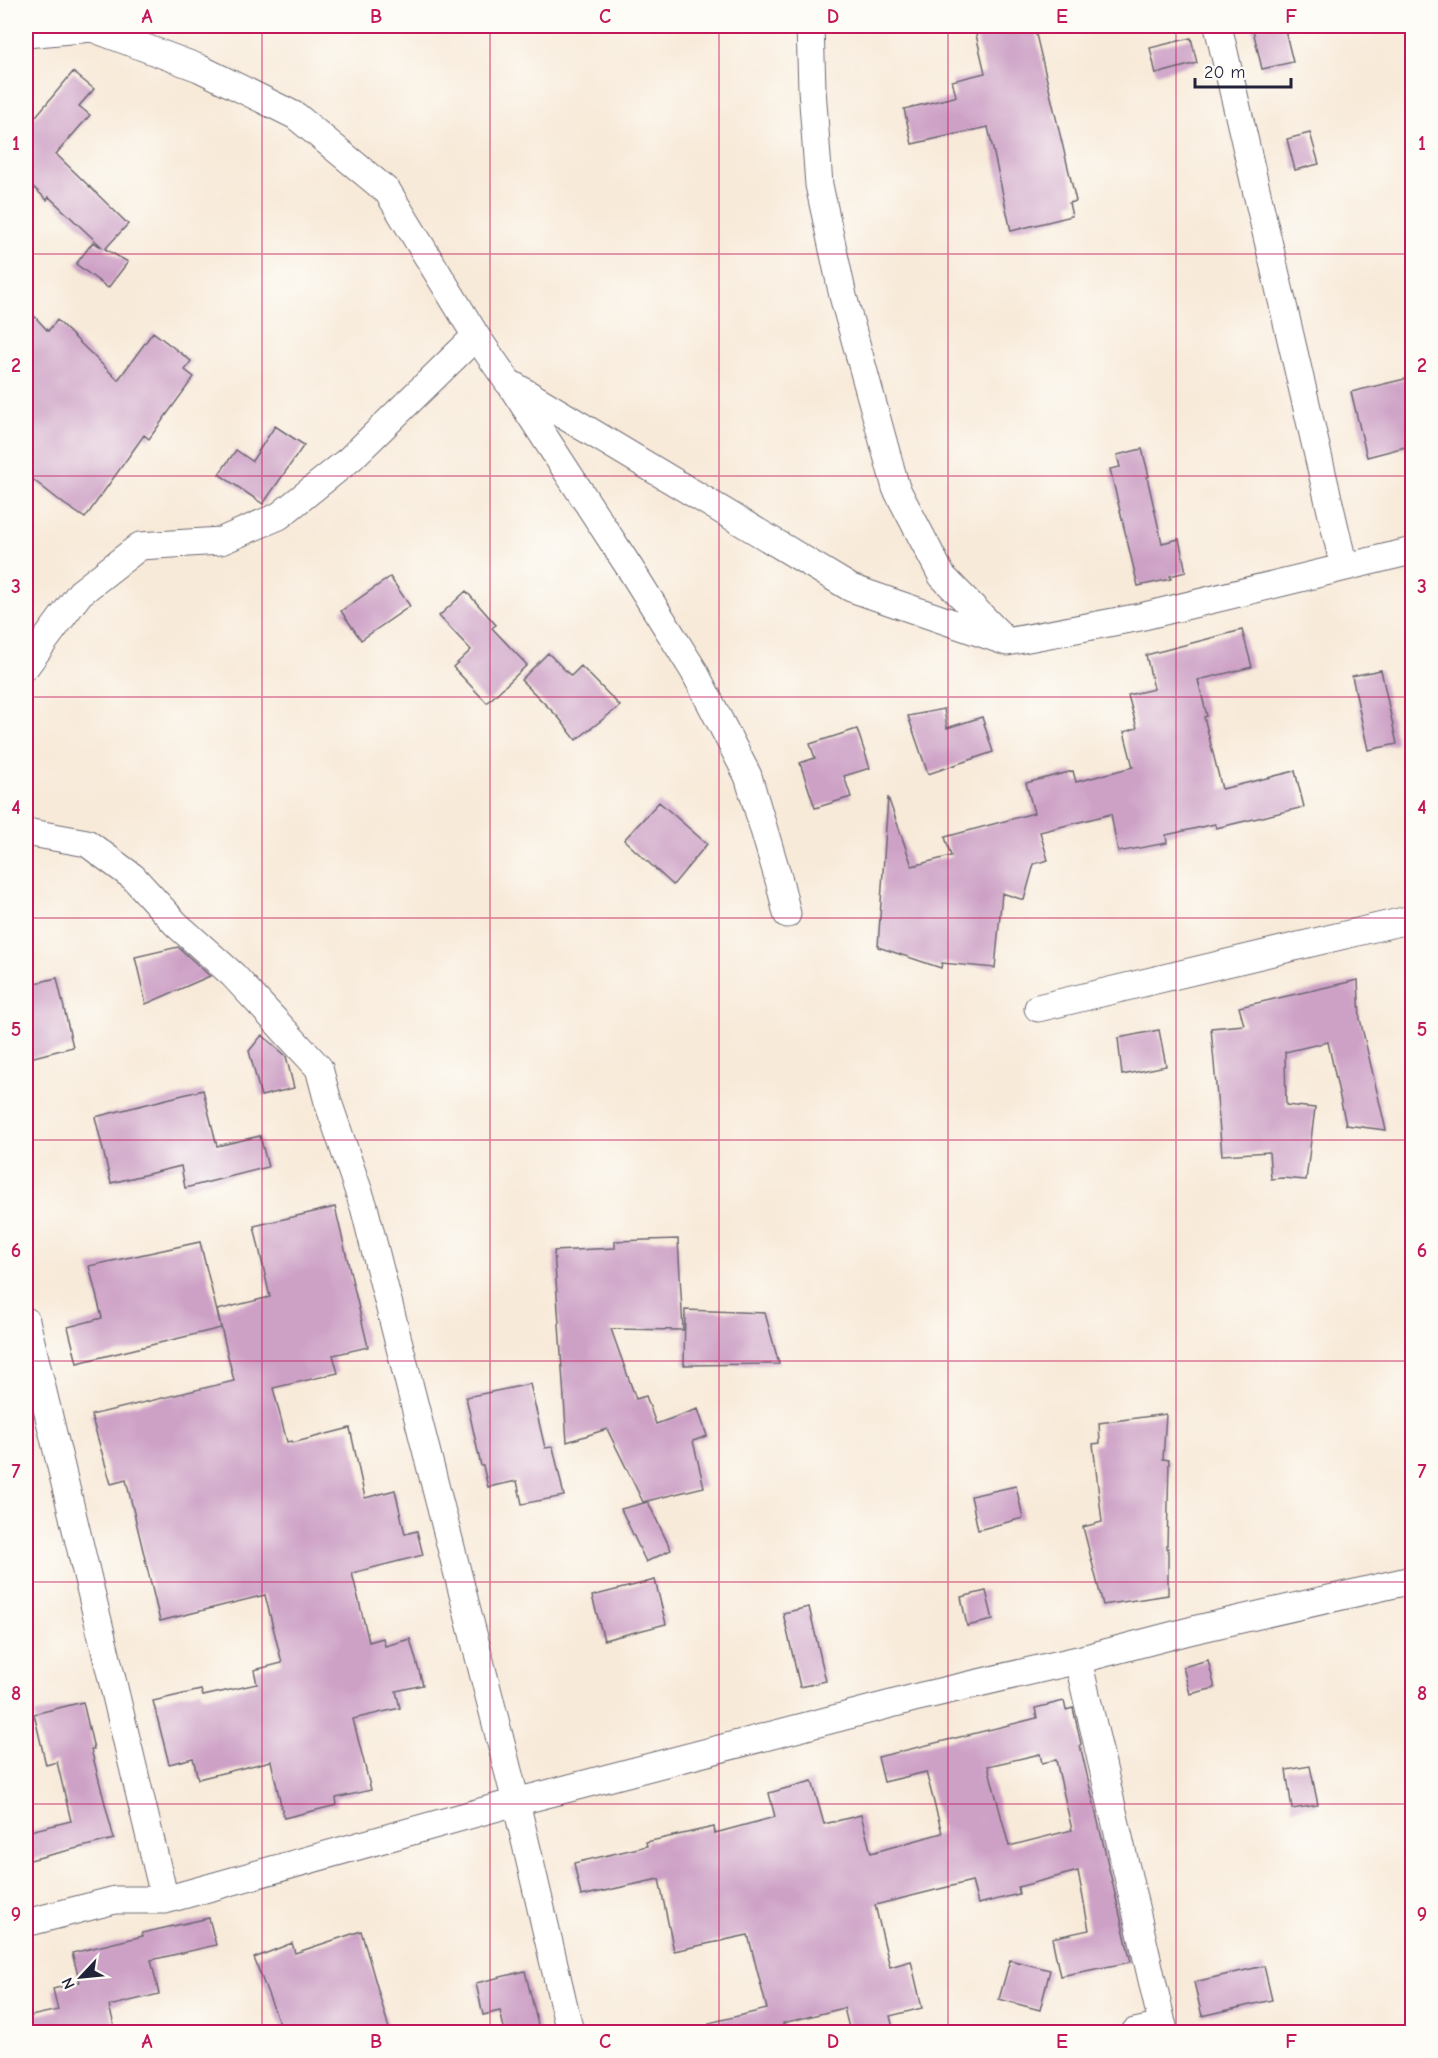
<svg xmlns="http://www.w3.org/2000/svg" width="1438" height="2058" viewBox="0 0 1438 2058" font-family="'Comic Neue',sans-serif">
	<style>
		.building { fill: #cda1c6; fill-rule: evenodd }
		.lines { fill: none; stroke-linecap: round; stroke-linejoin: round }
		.street-casing { stroke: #6d6872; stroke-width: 29 }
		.street { stroke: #fff; stroke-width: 27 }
		.grid { fill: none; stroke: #c2185b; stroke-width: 1.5; stroke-opacity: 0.55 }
		.neatline { fill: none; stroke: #c2185b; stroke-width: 2 }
		.grid-label { font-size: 20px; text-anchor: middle; font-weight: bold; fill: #c2185b }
	</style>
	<rect width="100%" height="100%" fill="#fdfcf7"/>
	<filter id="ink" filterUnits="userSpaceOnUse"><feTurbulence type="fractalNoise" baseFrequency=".0167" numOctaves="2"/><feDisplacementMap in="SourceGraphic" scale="12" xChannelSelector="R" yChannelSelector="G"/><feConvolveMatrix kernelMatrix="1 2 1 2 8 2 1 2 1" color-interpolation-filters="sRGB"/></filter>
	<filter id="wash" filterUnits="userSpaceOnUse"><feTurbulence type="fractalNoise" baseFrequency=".008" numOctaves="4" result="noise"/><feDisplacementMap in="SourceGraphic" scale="24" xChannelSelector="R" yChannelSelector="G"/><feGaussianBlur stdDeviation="1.35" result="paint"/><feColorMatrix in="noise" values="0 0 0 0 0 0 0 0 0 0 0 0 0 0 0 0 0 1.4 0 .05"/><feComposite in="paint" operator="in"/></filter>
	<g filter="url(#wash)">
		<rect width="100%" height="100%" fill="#f8ead9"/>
		<g id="blocks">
			<path class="building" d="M 974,26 L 1034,26 L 1076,201 L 1069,203 L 1072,216 L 1011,231 L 988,127 L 912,144 L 904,109 L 954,97 L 956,96 L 952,81 L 985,73 Z
				M 1252,26 L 1284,26 L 1293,62 L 1262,69 Z
				M 1191,38 L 1197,63 L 1156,74 L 1150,48 Z
				M 73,72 L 94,89 L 79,106 L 90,115 L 56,154 L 128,224 L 105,249 L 128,262 L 108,288 L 76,264 L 93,242 L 103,248 L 49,197 L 47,200 L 26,180 L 26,128 Z
				M 1310,133 L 1319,164 L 1295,170 L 1287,139 Z
				M 26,307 L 48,331 L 57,320 L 118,380 L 153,332 L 191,361 L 185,370 L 194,377 L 149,439 L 144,435 L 85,518 L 64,504 L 26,474 Z
				M 1413,377 L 1413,445 L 1367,457 L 1351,392 Z
				M 275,426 L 304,445 L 263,504 L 219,474 L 236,450 L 252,461 Z
				M 1142,449 L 1149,476 L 1147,477 L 1162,543 L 1179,539 L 1186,572 L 1170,576 L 1171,579 L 1138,586 L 1110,469 L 1120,467 L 1117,455 Z
				M 390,577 L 410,606 L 361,640 L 341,611 Z
				M 466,591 L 496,625 L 492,628 L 527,665 L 487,703 L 453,667 L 471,650 L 439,616 Z
				M 1242,630 L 1252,667 L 1198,680 L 1207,716 L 1204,717 L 1222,789 L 1295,771 L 1304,807 L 1216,828 L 1215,824 L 1166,835 L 1167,843 L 1118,852 L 1111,814 L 1040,832 L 1048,860 L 1034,864 L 1024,900 L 1002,893 L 995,968 L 942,963 L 941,968 L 878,947 L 888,797 L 912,866 L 951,856 L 945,837 L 1034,813 L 1026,783 L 1073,771 L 1076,782 L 1133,767 L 1124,732 L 1137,728 L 1128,695 L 1154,689 L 1146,655 Z
				M 548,653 L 571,676 L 581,666 L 620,706 L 576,740 L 559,718 L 521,680 Z
				M 1381,670 L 1397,744 L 1368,750 L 1352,676 Z
				M 944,709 L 947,728 L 982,717 L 993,752 L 928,774 L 908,716 Z
				M 857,729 L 870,768 L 844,776 L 851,797 L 815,808 L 800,763 L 815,758 L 810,744 Z
				M 659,802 L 707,844 L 673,885 L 624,840 Z
				M 178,947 L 210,976 L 146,1004 L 135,957 Z
				M 57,978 L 73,1047 L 26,1059 L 26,985 Z
				M 1358,980 L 1360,1019 L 1386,1130 L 1346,1125 L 1328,1042 L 1285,1052 L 1286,1105 L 1315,1108 L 1306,1180 L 1282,1178 L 1271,1179 L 1269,1152 L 1222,1155 L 1211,1028 L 1244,1025 L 1239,1007 Z
				M 1159,1030 L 1166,1066 L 1122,1075 L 1118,1038 Z
				M 262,1035 L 286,1056 L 294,1088 L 261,1096 L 249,1051 Z
				M 203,1090 L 217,1146 L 260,1136 L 268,1167 L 185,1188 L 181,1166 L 111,1183 L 95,1117 Z
				M 335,1207 L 368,1347 L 333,1355 L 338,1373 L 273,1388 L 287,1442 L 292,1441 L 292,1443 L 350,1428 L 365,1498 L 395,1490 L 405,1534 L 417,1531 L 423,1555 L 352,1573 L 369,1642 L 383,1638 L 385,1646 L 410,1639 L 423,1685 L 396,1691 L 400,1708 L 353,1719 L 371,1790 L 336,1798 L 337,1805 L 284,1818 L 271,1761 L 198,1779 L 193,1758 L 169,1764 L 153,1701 L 201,1690 L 203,1696 L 257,1684 L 254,1670 L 282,1663 L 265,1595 L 160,1621 L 126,1480 L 111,1484 L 91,1415 L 234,1381 L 217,1310 L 270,1297 L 254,1226 Z
				M 678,1239 L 683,1330 L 611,1329 L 636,1399 L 646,1396 L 656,1424 L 698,1409 L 707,1436 L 693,1441 L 704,1487 L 643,1502 L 607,1429 L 567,1442 L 554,1251 L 615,1248 L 615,1241 Z
				M 200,1242 L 221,1328 L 77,1363 L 68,1327 L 102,1318 L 89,1266 Z
				M 685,1310 L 765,1313 L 779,1364 L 684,1365 Z
				M 530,1384 L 545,1448 L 553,1447 L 564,1496 L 522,1504 L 517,1481 L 488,1487 L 483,1466 L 481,1466 L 466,1397 Z
				M 1166,1414 L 1163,1459 L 1169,1460 L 1167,1548 L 1168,1548 L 1168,1595 L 1103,1605 L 1083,1527 L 1102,1522 L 1093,1444 L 1100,1443 L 1099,1423 Z
				M 1016,1486 L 1023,1518 L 978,1530 L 971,1496 Z
				M 648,1502 L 671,1550 L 646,1562 L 621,1509 Z
				M 655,1580 L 666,1624 L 604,1640 L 592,1596 Z
				M 986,1591 L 993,1620 L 967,1626 L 961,1597 Z
				M 809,1607 L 826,1681 L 800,1687 L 783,1613 Z
				M 1208,1660 L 1215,1688 L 1190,1694 L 1183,1667 Z
				M 1064,1701 L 1066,1710 L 1073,1708 L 1081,1744 L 1080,1745 L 1131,1962 L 1060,1976 L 1052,1938 L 1089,1930 L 1078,1871 L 1018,1887 L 1019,1894 L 978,1904 L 972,1881 L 875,1905 L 890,1967 L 911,1961 L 922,2008 L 890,2016 L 894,2032 L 850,2032 L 844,2008 L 783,2023 L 785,2032 L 710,2032 L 709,2023 L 767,2009 L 748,1935 L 674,1951 L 659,1879 L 581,1896 L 574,1863 L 647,1846 L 646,1842 L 714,1827 L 715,1833 L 775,1817 L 769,1793 L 812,1781 L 824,1824 L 861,1815 L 871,1853 L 942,1833 L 926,1772 L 884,1782 L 878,1757 L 1037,1718 L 1035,1708 ZM 1040,1754 L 1042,1763 L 1056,1760 L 1072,1830 L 1009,1846 L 988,1766 Z
				M 83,1702 L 94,1749 L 91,1749 L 114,1839 L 26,1861 L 26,1832 L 71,1821 L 57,1762 L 46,1765 L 34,1714 Z
				M 1310,1766 L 1318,1805 L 1292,1809 L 1286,1770 Z
				M 209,1918 L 216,1945 L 151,1960 L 159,1994 L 109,2006 L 116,2032 L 26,2032 L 26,2017 L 58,2010 L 53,1989 L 80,1982 L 72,1953 L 143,1936 L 142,1933 Z
				M 361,1931 L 390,2032 L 283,2032 L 254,1958 L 292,1943 L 295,1953 Z
				M 1010,1960 L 1050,1970 L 1040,2010 L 999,1999 Z
				M 1264,1966 L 1272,2000 L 1202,2016 L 1194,1982 Z
				M 525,1971 L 539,2029 L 525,2032 L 505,2032 L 500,2011 L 483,2015 L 476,1983 Z"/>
		</g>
	</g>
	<g filter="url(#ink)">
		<use href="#blocks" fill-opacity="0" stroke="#6d6872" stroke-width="1.5"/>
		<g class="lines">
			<defs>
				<path id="street" d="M 810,26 L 812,89 L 819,185 L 843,296 L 896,488 L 942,576 L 1002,637
					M 1218,26 L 1344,567
					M 26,34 L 92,28 L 199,68 L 296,116 L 388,192 L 476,336 L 508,382 L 851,588 L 1007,642 L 1140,617 L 1412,551
					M 512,387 L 631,570 L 694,671 L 748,776 L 780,884 L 787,914
					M 26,666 L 80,593 L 140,546 L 221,541 L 279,516 L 350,459 L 476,336
					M 26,832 L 87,843 L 133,877 L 176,924 L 233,975 L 319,1068 L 328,1102 L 364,1207 L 516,1802 L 570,2032
					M 1038,1008 L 1412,919
					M 26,1321 L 165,1900
					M 1078,1660 L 1164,2032
					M 26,1923 L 115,1900 L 165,1900 L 516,1802 L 918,1697 L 1078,1660 L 1193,1630 L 1412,1580
					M 1135,2032 L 1163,2026"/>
			</defs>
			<use href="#street" class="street-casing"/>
			<use href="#street" class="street"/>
		</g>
	</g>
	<path class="grid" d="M 262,26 L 262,2032M 490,26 L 490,2032M 719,26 L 719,2032M 948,26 L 948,2032M 1176,26 L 1176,2032M 26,254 L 1412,254M 26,476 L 1412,476M 26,697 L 1412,697M 26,918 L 1412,918M 26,1140 L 1412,1140M 26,1361 L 1412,1361M 26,1582 L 1412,1582M 26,1804 L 1412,1804"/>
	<rect width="1438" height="2058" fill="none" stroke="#fdfcf7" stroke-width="66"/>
	<g transform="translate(81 1977) rotate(244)" stroke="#fdfcf7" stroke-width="4.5" paint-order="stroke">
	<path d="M0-4.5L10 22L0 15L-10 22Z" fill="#22223b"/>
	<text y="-9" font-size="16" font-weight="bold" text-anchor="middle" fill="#22223b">N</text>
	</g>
	<path d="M1195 78v9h96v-9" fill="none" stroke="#22223b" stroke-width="3"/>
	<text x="1204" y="78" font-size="18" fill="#22223b" stroke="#fdfcf7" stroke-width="4.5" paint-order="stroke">20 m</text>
	<rect x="33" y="33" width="1372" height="1992" class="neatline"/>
	<g class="grid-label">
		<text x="147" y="23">A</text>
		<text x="376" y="23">B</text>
		<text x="605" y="23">C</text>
		<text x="833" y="23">D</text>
		<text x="1062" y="23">E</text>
		<text x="1291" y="23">F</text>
		<text x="16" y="150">1</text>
		<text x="1422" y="150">1</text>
		<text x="16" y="372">2</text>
		<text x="1422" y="372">2</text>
		<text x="16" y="593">3</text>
		<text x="1422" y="593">3</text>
		<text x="16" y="814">4</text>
		<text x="1422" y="814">4</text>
		<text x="16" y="1036">5</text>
		<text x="1422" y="1036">5</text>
		<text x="16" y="1257">6</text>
		<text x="1422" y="1257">6</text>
		<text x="16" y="1478">7</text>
		<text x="1422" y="1478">7</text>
		<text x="16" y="1700">8</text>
		<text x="1422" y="1700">8</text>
		<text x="16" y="1921">9</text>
		<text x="1422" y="1921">9</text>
		<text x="147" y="2048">A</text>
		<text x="376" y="2048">B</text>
		<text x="605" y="2048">C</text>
		<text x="833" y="2048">D</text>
		<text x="1062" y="2048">E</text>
		<text x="1291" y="2048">F</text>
	</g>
</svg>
